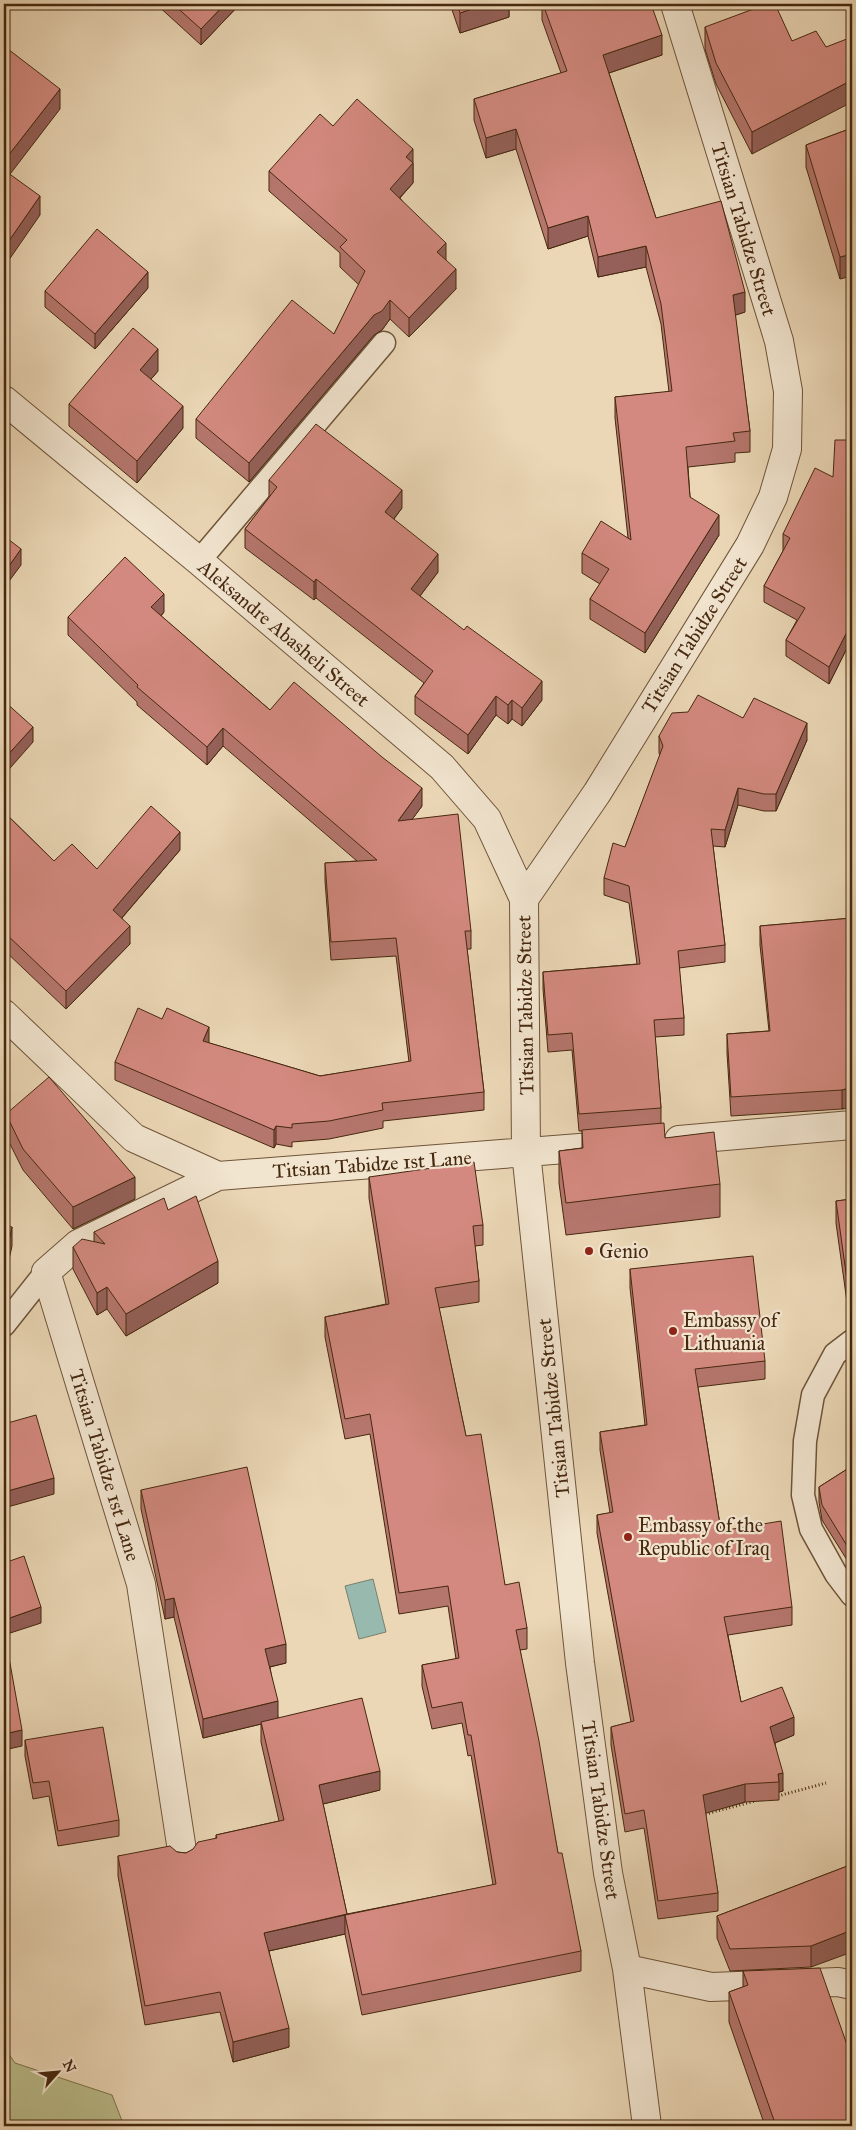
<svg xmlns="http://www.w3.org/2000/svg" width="856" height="2130" viewBox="0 0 856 2130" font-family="'IM FELL Great Primer',serif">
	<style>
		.green { fill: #bbbd8c; stroke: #80724e }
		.water { fill: #98baae; stroke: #77806e }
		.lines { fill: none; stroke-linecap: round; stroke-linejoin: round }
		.lane-casing { stroke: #6f5439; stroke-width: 25 }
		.street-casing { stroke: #6f5439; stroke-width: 30 }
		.path { stroke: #46280f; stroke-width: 3; stroke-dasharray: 1 2.5; stroke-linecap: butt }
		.lane { stroke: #f2e5d0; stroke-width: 22 }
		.street { stroke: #f2e5d0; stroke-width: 28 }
		.wall { fill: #b5766d; stroke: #46280f }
		.shaded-wall { fill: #946059; stroke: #46280f }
		.building { fill: #d3897f; stroke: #46280f }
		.poi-dot { fill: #8f2418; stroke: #f2e5d0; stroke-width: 2 }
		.labels { text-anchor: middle; stroke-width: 4.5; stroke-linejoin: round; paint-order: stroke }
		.street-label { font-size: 20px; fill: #46280f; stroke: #f2e5d0 }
		.poi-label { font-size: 20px; fill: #46280f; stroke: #f2e5d0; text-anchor: start }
	</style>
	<rect width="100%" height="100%" fill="#ebd7b6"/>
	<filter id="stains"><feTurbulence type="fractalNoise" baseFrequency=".004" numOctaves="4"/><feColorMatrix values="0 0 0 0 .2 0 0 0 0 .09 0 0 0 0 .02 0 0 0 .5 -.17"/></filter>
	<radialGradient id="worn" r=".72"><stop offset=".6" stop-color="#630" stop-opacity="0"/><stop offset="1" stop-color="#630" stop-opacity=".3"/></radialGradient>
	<path class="green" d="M 4,2047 L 15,2063 L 112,2095 L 124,2126 L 4,2126 Z"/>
	<path class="water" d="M 373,1579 L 386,1632 L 359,1639 L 345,1586 Z"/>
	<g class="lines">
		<defs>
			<path id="lane" d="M 199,561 L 384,343
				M 4,1325 L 46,1272
				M 852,1341 L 835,1354 L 813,1395 L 805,1441 L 803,1495 L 811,1529 L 836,1574 L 852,1595"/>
			<path id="street" d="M 4,400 L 199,561 L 442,767 L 487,819 L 524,899
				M 4,1014 L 134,1138 L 218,1176 L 618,1145
				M 679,1140 L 852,1125
				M 183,1857 L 141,1584 L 46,1272 L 78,1244 L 218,1176
				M 627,1969 L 711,1987 L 838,1982 L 852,1985
				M 647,2126 L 627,1969 L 608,1873 L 580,1663 L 526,1152 L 524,899 L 597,793 L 750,545 L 773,497 L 787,449 L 788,391 L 779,341 L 675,4"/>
		</defs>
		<use href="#lane" class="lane-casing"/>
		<use href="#street" class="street-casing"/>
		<path class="path" d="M 778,1796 L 826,1783
			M 702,1815 L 755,1801"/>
		<use href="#lane" class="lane"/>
		<use href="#street" class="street"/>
	</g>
	<path class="wall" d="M 156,4 L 240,4 L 201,45 Z
		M 450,4 L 509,4 L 509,17 L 460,33 Z
		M 542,4 L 651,4 L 662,55 L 609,73 L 656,218 L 745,312 L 735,315 L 750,431 L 750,452 L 735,453 L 735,462 L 688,467 L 690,497 L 719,535 L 645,653 L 590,619 L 590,599 L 600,584 L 582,573 L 582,553 L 628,538 L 615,418 L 615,397 L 669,392 L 661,324 L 646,267 L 598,277 L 588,236 L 548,249 L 516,149 L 486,158 L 474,120 L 474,99 L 561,73 L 542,20 Z
		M 705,27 L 792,41 L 826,47 L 752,154 L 716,84 L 705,49 Z
		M 333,126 L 413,163 L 413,183 L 400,198 L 446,260 L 456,289 L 409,337 L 390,319 L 382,330 L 374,335 L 249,482 L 196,438 L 196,419 L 334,334 L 359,285 L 340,267 L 340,253 L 269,191 L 269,171 Z
		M 852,128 L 840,279 L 806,167 L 806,145 Z
		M 148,288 L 95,349 L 45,307 L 45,291 Z
		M 158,371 L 151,379 L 183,428 L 137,483 L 69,426 L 69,404 Z
		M 852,440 L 852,643 L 850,642 L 829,684 L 786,656 L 786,640 L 797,620 L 764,602 L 764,586 L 783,551 L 783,534 L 833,477 Z
		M 269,480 L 402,508 L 394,519 L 438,572 L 420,596 L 542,700 L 522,726 L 512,719 L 508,724 L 496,715 L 468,754 L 415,714 L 415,696 L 424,683 L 316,598 L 314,600 L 245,548 L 245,529 L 269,498 Z
		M 164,612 L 161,616 L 270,710 L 422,806 L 412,819 L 471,931 L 471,949 L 467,949 L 484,1092 L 484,1110 L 383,1121 L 383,1128 L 329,1139 L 292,1142 L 292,1147 L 276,1144 L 274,1148 L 115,1080 L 115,1062 L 209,1043 L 320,1076 L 409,1062 L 396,956 L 331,960 L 325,881 L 325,863 L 357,861 L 223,746 L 207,765 L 137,705 L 137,702 L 68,635 L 68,617 Z
		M 743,718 L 807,740 L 776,811 L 764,811 L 738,805 L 725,847 L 713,846 L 725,945 L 725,962 L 679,968 L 684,1018 L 684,1035 L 655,1037 L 661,1108 L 661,1123 L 665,1138 L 720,1184 L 720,1217 L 566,1235 L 559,1183 L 559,1151 L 582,1148 L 582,1131 L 579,1131 L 572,1050 L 548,1052 L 543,989 L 543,972 L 637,964 L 629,903 L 604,895 L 604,878 L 625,847 L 660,756 L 659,753 L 659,736 Z
		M 4,812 L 54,861 L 97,869 L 180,850 L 122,918 L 130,944 L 66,1009 L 4,950 Z
		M 852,918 L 852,1107 L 842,1109 L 731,1116 L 727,1053 L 727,1034 L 769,1031 L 760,945 L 760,926 Z
		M 6,1114 L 135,1199 L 73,1229 L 23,1170 L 6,1136 Z
		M 369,1177 L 483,1225 L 483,1245 L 475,1246 L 479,1281 L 479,1302 L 439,1308 L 466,1436 L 505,1585 L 527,1628 L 527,1649 L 520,1650 L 558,1853 L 581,1951 L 581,1971 L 362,2015 L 345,1934 L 269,1951 L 289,2047 L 233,2062 L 220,2012 L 145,2025 L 118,1876 L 118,1856 L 177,1852 L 186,1853 L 216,1838 L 216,1835 L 279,1821 L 261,1742 L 261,1724 L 203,1738 L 174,1617 L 165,1619 L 141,1509 L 141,1490 L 286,1663 L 270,1667 L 278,1718 L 380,1790 L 323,1804 L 347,1914 L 493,1885 L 471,1755 L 468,1756 L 462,1723 L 432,1729 L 422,1686 L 422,1665 L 456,1659 L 448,1606 L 399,1614 L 370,1434 L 345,1439 L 325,1337 L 325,1317 L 386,1304 L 369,1198 Z
		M 852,1199 L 852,1301 L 847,1302 L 836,1223 L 836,1201 Z
		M 168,1210 L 218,1283 L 126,1336 L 107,1309 L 97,1315 L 73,1269 L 73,1247 L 94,1242 L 94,1232 Z
		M 630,1269 L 765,1361 L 765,1379 L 698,1387 L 721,1531 L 792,1607 L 792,1625 L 728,1635 L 741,1702 L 794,1735 L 775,1743 L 783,1791 L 779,1792 L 779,1800 L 745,1802 L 705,1813 L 718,1893 L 718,1911 L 658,1919 L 644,1828 L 625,1832 L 611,1745 L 611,1727 L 631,1722 L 597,1533 L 597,1515 L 610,1513 L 600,1450 L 600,1432 L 645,1425 L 630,1288 Z
		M 852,1466 L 852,1568 L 822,1520 L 819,1502 L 819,1487 Z
		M 25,1740 L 119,1820 L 119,1836 L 58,1846 L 49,1796 L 33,1799 L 25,1756 Z
		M 850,1865 L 811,1967 L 730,1971 L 717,1938 L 717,1916 Z
		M 743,1971 L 852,2126 L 765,2126 L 729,2022 L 729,1992 L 743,1987 Z"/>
	<path class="shaded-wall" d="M 225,4 L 240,4 L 201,45 L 201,29 Z
		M 487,4 L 509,4 L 509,17 L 460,33 L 460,13 Z
		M 662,35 L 662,55 L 603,75 L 603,55 Z
		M 852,80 L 852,102 L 752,154 L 752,132 Z
		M 60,89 L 60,109 L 4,182 L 4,161 Z
		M 516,129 L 516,149 L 486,158 L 486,138 Z
		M 413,149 L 413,183 L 390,208 L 390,189 L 406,157 Z
		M 40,196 L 40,215 L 4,267 L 4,248 Z
		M 588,216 L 588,236 L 548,249 L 548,228 Z
		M 446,243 L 446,262 L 437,252 Z
		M 646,246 L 646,267 L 598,277 L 598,257 Z
		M 852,254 L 852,276 L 840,279 L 840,257 Z
		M 456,269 L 456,289 L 409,337 L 409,318 Z
		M 148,272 L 148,288 L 95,349 L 95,334 Z
		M 745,292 L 745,312 L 733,316 L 733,295 Z
		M 390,300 L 390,319 L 382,330 L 374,335 L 249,482 L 249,463 L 374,315 Z
		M 158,349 L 158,371 L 140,392 L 140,370 Z
		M 183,406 L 183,428 L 137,483 L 137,461 Z
		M 402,490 L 402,508 L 385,530 L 385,512 Z
		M 719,515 L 719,535 L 645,653 L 645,633 Z
		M 21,549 L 21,565 L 4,588 L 4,573 Z
		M 438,554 L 438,572 L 411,608 L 411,589 Z
		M 316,579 L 316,598 L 314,600 L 314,582 Z
		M 164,594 L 164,612 L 151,626 L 151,607 Z
		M 850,626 L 850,642 L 829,684 L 829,667 Z
		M 542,681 L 542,700 L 522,726 L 522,708 Z
		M 496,696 L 496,715 L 468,754 L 468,735 Z
		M 512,700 L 512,719 L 508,724 L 508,705 Z
		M 807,723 L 807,740 L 776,811 L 776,794 Z
		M 33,727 L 33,742 L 4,775 L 4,759 Z
		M 223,728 L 223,746 L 207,765 L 207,747 Z
		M 422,788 L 422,806 L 398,839 L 398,821 Z
		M 738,788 L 738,805 L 725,847 L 725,830 Z
		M 180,832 L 180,850 L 113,928 L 113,910 Z
		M 130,926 L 130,944 L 66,1009 L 66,991 Z
		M 209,1027 L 209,1046 L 203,1041 Z
		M 852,1087 L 852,1107 L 842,1109 L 842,1090 Z
		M 276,1126 L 276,1144 L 274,1148 L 274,1130 Z
		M 135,1177 L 135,1199 L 73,1229 L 73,1207 Z
		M 12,1227 L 12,1246 L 4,1282 L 4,1263 Z
		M 218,1261 L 218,1283 L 126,1336 L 126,1314 Z
		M 107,1287 L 107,1309 L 97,1315 L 97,1293 Z
		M 54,1478 L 54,1494 L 4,1508 L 4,1492 Z
		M 174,1598 L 174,1617 L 165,1619 L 165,1600 Z
		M 41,1607 L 41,1623 L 4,1635 L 4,1620 Z
		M 286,1644 L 286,1663 L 265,1668 L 265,1649 Z
		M 278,1701 L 278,1720 L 203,1738 L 203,1719 Z
		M 794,1717 L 794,1735 L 770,1745 L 770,1727 Z
		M 22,1730 L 22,1746 L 4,1750 L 4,1734 Z
		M 380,1771 L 380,1790 L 319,1805 L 319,1785 Z
		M 783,1773 L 783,1791 L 779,1792 L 779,1782 L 778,1774 Z
		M 745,1784 L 745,1802 L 703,1814 L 703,1795 Z
		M 345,1915 L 345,1934 L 264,1952 L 264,1933 Z
		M 852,1930 L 852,1952 L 811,1967 L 811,1946 Z
		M 289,2028 L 289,2047 L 233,2062 L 233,2042 Z"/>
	<path class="building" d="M 173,4 L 225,4 L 201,29 Z
		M 457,4 L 487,4 L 460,13 Z
		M 543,4 L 651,4 L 662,35 L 603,55 L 656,218 L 721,201 L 745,292 L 733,295 L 750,431 L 733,433 L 735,441 L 686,447 L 690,497 L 719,515 L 645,633 L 590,599 L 609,569 L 582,553 L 601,521 L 631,540 L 615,397 L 672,391 L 661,304 L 646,246 L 598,257 L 588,216 L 548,228 L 516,129 L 486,138 L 474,99 L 567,71 Z
		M 767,4 L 775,4 L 792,41 L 816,31 L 826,47 L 852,37 L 852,80 L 752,132 L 716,63 L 705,27 Z
		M 4,46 L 60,89 L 4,161 Z
		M 357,99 L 413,149 L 406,157 L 413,163 L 390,189 L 446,243 L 437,252 L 456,269 L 409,318 L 390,300 L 382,311 L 374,315 L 249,463 L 196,419 L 292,300 L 334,334 L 365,271 L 340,247 L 347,240 L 269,171 L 320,114 L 333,126 Z
		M 852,128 L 852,254 L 840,257 L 806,145 Z
		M 4,170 L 40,196 L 4,248 Z
		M 97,229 L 148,272 L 95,334 L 45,291 Z
		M 133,328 L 158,349 L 140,370 L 183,406 L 137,461 L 69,404 Z
		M 316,424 L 402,490 L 385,512 L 438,554 L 411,589 L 464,630 L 467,626 L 542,681 L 522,708 L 512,700 L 508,705 L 496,696 L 468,735 L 415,696 L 433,671 L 316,579 L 314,582 L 245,529 L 277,487 L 269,480 Z
		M 835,440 L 852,440 L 852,627 L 850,626 L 829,667 L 786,640 L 805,608 L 764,586 L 790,538 L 783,534 L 815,468 L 833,477 Z
		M 4,536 L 21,549 L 4,573 Z
		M 125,557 L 164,594 L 151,607 L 270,710 L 294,682 L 382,757 L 422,788 L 398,821 L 458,814 L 471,931 L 465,931 L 484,1092 L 382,1103 L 383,1110 L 329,1121 L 292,1124 L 292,1128 L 276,1126 L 274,1130 L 115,1062 L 138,1008 L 162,1019 L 167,1008 L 209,1027 L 203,1041 L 320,1076 L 411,1061 L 396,938 L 331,942 L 325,863 L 377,860 L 223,728 L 207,747 L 137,687 L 138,685 L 68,617 Z
		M 698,695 L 743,718 L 754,698 L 807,723 L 776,794 L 764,794 L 738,788 L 725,830 L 711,829 L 725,945 L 678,951 L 684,1018 L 654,1020 L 661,1108 L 579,1114 L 572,1033 L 548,1035 L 543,972 L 640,964 L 629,886 L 604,878 L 613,843 L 625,847 L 663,746 L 659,736 L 672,713 L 688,712 Z
		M 4,701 L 33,727 L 4,759 Z
		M 151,806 L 180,832 L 113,910 L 130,926 L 66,991 L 4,932 L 4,812 L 54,861 L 72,844 L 97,869 Z
		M 852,918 L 852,1087 L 842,1090 L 731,1097 L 727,1034 L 770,1031 L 760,926 Z
		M 49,1077 L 135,1177 L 73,1207 L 23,1149 L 6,1114 Z
		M 664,1123 L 665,1138 L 714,1132 L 720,1184 L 566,1203 L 559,1151 L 583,1148 L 582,1130 Z
		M 474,1162 L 483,1225 L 473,1226 L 479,1281 L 435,1288 L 466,1436 L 481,1434 L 505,1585 L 519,1582 L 527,1628 L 516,1630 L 539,1741 L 558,1853 L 562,1853 L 581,1951 L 362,1995 L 345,1915 L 496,1884 L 471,1735 L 468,1735 L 462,1702 L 432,1708 L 422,1665 L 459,1658 L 448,1586 L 399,1593 L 370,1414 L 345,1419 L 325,1317 L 389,1304 L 369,1177 Z
		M 196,1196 L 218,1261 L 126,1314 L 107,1287 L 97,1293 L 73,1247 L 82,1239 L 105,1244 L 94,1232 L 164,1198 L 168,1210 Z
		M 852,1199 L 852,1279 L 847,1280 L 836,1201 Z
		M 4,1225 L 12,1227 L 4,1263 Z
		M 753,1256 L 765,1361 L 695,1369 L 721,1531 L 781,1521 L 792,1607 L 724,1617 L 741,1702 L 782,1687 L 794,1717 L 770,1727 L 783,1773 L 778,1774 L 779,1782 L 745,1784 L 703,1795 L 718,1893 L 658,1901 L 644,1810 L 625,1814 L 611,1727 L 634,1721 L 597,1515 L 613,1512 L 600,1432 L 647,1425 L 630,1269 Z
		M 36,1415 L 54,1478 L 4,1492 L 4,1424 Z
		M 852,1466 L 852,1554 L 822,1505 L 819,1487 Z
		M 247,1467 L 286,1644 L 265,1649 L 278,1701 L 203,1719 L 174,1598 L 165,1600 L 141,1490 Z
		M 24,1556 L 41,1607 L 4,1620 L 4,1563 Z
		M 4,1630 L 22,1730 L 4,1734 Z
		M 362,1698 L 380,1771 L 319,1785 L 347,1914 L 264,1933 L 289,2028 L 233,2042 L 220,1992 L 145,2006 L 118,1856 L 170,1846 L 177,1852 L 186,1853 L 193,1849 L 198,1842 L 217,1838 L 216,1835 L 284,1820 L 261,1722 Z
		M 103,1727 L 119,1820 L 58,1831 L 49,1781 L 33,1783 L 25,1740 Z
		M 850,1865 L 852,1870 L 852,1930 L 811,1946 L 730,1949 L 717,1916 Z
		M 820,1968 L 852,2059 L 852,2126 L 776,2126 L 729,1992 L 748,1985 L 743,1971 Z"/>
	<g class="poi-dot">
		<circle cx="589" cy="1251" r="5"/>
		<circle cx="673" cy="1331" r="5"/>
		<circle cx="628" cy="1537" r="5"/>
	</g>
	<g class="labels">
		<g class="street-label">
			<text transform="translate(744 229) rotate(73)" y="7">Titsian Tabidze Street</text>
			<text transform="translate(284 633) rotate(40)" y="7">Aleksandre Abasheli Street</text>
			<text transform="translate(694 635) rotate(-58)" y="7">Titsian Tabidze Street</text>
			<text transform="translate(525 1005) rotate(-91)" y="7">Titsian Tabidze Street</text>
			<text transform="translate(372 1164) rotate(-4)" y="7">Titsian Tabidze 1st Lane</text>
			<text transform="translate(553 1408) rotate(-96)" y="7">Titsian Tabidze Street</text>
			<text transform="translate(105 1465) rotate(73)" y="7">Titsian Tabidze 1st Lane</text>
			<text transform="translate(601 1810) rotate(82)" y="7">Titsian Tabidze Street</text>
		</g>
		<g class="poi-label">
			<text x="599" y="1258">Genio</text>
			<text x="683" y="1327">Embassy of<tspan x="683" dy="23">Lithuania</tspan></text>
			<text x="638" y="1532">Embassy of the<tspan x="638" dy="23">Republic of Iraq</tspan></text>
		</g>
	</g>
	<rect width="856" height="2130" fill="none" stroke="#ebd7b6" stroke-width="20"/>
	<rect x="5" y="5" width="846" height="2120" fill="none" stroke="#46280f" stroke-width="2.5"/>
	<rect x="10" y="10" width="836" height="2110" fill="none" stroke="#46280f"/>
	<g transform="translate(58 2072) rotate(63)" stroke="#f2e5d0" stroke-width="4" paint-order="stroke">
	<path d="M0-4L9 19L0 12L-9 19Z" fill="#46280f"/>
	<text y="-8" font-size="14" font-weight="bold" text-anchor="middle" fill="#46280f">N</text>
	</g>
	<rect width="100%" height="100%" filter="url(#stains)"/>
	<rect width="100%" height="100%" fill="url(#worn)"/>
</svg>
